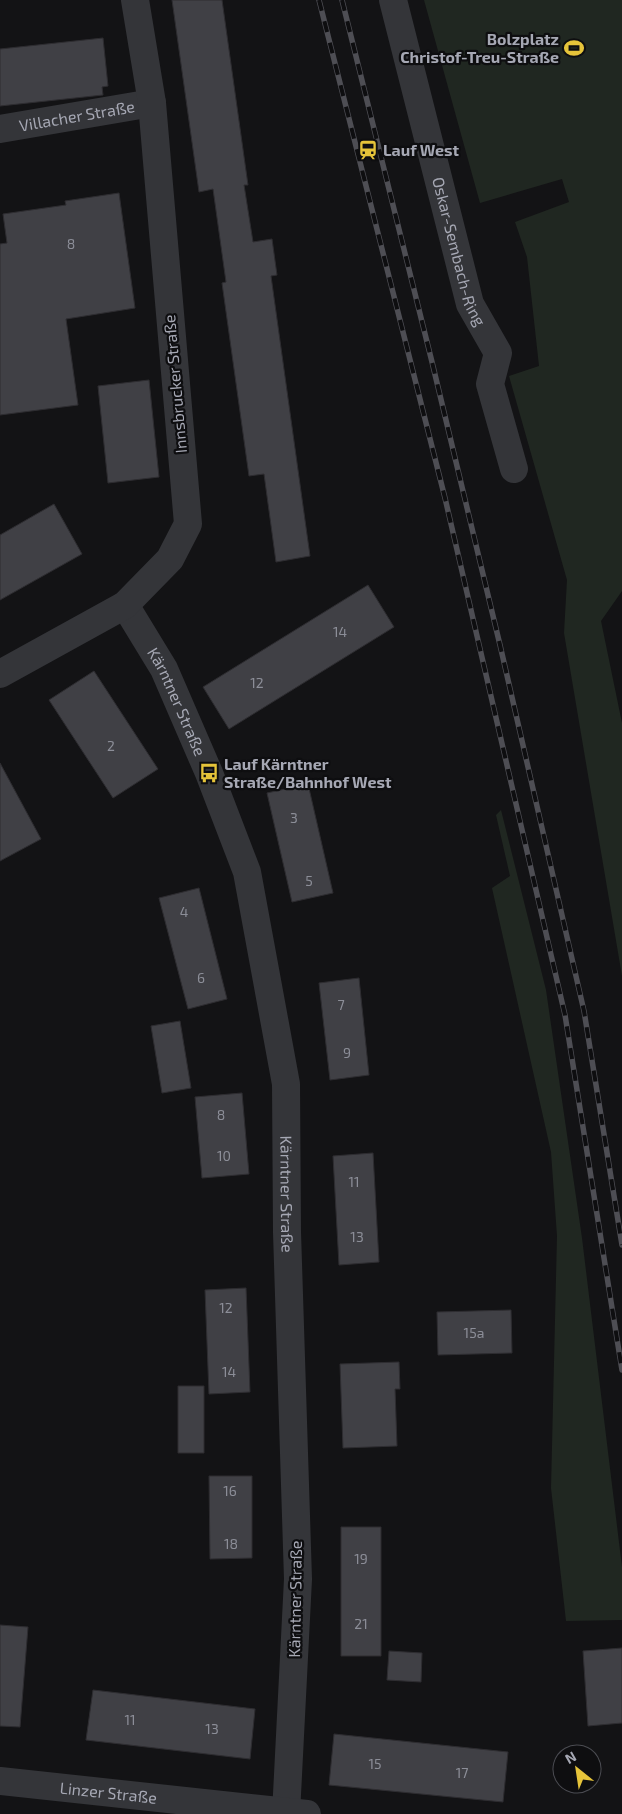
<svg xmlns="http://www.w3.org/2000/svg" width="622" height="1814" viewBox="0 0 622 1814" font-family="'Exo 2',sans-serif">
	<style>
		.green { fill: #202721 }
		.building { fill: #404045; stroke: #2e2d31 }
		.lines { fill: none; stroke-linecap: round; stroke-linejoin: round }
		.street { stroke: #343539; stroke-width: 28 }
		.rail-casing { stroke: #4e4e54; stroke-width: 5.5 }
		.rail { stroke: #0e0e10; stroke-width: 4; stroke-dasharray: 11; stroke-linecap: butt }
		.labels { text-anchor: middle; stroke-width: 4.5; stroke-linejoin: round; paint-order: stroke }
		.number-label { font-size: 14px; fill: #8c8e98 }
		.poi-label { font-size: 16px; font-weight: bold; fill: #a6a8b4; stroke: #0e0e10; text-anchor: start }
		.street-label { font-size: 16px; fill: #a6a8b4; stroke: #0e0e10 }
	</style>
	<rect width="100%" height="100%" fill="#131315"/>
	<path class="green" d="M 424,0 L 622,0 L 622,591 L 601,621 L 622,723 L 622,976 L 564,633 L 567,580 L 509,376 L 539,366 L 527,257 L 515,222 L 569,202 L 562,179 L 480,203 Z
		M 501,810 L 546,990 L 582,1238 L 622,1567 L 622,1620 L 566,1621 L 551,1488 L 557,1236 L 551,1152 L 492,888 L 510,876 L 496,815 Z"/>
	<path class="building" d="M 172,0 L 222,0 L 248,185 L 244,185 L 253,242 L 272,239 L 277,275 L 271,276 L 310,556 L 276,562 L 264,474 L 249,476 L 222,283 L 226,282 L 213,189 L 199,192 Z
		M 103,38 L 108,86 L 102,87 L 103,95 L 0,106 L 0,49 Z
		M 119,193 L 135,308 L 66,319 L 78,405 L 0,415 L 0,244 L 7,243 L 3,214 L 66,205 L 65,201 Z
		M 149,380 L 159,477 L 108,483 L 98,386 Z
		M 54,504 L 82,554 L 0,600 L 0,535 Z
		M 368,585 L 394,627 L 229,729 L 203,687 Z
		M 94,671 L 158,769 L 113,798 L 49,700 Z
		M 0,763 L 41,839 L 0,861 Z
		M 308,784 L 333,893 L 292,902 L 267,793 Z
		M 199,888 L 227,999 L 188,1009 L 159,898 Z
		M 359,978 L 369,1075 L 330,1080 L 319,983 Z
		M 180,1021 L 191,1088 L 162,1093 L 151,1026 Z
		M 242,1093 L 249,1174 L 202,1178 L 195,1097 Z
		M 373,1153 L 379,1262 L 339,1265 L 333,1156 Z
		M 246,1288 L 250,1392 L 209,1394 L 205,1290 Z
		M 511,1310 L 512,1353 L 438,1355 L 437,1312 Z
		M 399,1362 L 400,1389 L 395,1389 L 397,1446 L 343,1448 L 340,1364 Z
		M 178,1386 L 204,1386 L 204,1453 L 178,1453 Z
		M 209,1476 L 252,1476 L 252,1558 L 210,1559 Z
		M 341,1527 L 381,1527 L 381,1656 L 341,1656 Z
		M 0,1625 L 28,1627 L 20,1727 L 0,1726 Z
		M 622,1648 L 622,1723 L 588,1726 L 583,1651 Z
		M 389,1651 L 422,1653 L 421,1682 L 387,1680 Z
		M 93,1690 L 255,1709 L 250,1759 L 86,1740 Z
		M 334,1734 L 508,1752 L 503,1802 L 329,1785 Z"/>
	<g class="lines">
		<g class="street">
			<path id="s1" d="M 393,0 L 470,304 L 498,353 L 490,384 L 514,469"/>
			<path id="s2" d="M 0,129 L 152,103"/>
			<path id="s3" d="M 125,605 L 164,669 L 209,773 L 247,872 L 286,1084 L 287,1232 L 298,1579 L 286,1814"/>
			<path d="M 0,674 L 125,605 L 170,559 L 188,524 L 152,103 L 135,0"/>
			<path id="s4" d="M 0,1781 L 307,1814"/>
		</g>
		<defs>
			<path id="rail" d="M 319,0 L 445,498 L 565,1015 L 622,1370
				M 342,0 L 432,362 L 500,645 L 584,1011 L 622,1245"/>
		</defs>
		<use href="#rail" class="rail-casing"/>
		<use href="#rail" class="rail"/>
	</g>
	<defs>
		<symbol id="stadium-bare" viewBox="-9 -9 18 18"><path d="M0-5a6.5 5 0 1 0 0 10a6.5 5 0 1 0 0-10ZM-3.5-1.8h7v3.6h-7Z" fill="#e6c43a" stroke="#0e0e10" stroke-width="2.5" paint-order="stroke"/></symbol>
		<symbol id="station-bare" viewBox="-9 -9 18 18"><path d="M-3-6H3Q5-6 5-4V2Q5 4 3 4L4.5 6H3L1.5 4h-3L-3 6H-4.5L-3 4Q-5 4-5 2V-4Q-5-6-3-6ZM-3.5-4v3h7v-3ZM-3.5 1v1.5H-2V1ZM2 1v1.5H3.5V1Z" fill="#e6c43a" stroke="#0e0e10" stroke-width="2.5" paint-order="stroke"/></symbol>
		<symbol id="bus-bare" viewBox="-9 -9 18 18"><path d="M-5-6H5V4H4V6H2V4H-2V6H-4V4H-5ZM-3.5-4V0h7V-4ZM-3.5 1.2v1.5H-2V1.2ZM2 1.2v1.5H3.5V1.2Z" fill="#e6c43a" stroke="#0e0e10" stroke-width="2.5" paint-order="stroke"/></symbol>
	</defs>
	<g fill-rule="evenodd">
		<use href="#stadium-bare" x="560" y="34" width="28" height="28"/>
		<use href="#station-bare" x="354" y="136" width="28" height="28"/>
		<use href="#bus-bare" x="195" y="759" width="28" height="28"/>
	</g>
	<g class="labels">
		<g class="number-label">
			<text x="71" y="249">8</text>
			<text x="340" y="637">14</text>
			<text x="257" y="688">12</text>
			<text x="111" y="751">2</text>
			<text x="294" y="823">3</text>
			<text x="309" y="886">5</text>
			<text x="184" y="917">4</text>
			<text x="201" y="983">6</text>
			<text x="341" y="1010">7</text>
			<text x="347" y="1058">9</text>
			<text x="221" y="1120">8</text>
			<text x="224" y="1161">10</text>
			<text x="354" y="1187">11</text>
			<text x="357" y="1242">13</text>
			<text x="226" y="1313">12</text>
			<text x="474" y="1338">15a</text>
			<text x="229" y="1377">14</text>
			<text x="230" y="1496">16</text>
			<text x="231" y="1549">18</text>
			<text x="361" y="1564">19</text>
			<text x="361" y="1629">21</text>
			<text x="130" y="1725">11</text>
			<text x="212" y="1734">13</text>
			<text x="375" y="1769">15</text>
			<text x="462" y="1778">17</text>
		</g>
		<g class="poi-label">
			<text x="559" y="45" text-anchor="end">Bolzplatz<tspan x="559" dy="18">Christof-Treu-Straße</tspan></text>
			<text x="383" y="156">Lauf West</text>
			<text x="224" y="770">Lauf Kärntner<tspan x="224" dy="18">Straße/Bahnhof West</tspan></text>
		</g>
		<g class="street-label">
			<text dy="6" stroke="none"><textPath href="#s2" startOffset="78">Villacher Straße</textPath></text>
			<text dy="6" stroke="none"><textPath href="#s1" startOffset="260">Oskar-Sembach-Ring</textPath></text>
			<text transform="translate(175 384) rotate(-95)" y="6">Innsbrucker Straße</text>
			<text dy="6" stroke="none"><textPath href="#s3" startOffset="110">Kärntner Straße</textPath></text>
			<text dy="6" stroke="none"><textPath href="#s3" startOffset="620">Kärntner Straße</textPath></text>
			<text transform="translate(295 1599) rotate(-89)" y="6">Kärntner Straße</text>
			<text dy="6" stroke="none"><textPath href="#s4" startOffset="109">Linzer Straße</textPath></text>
		</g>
	</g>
	<g transform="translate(577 1769) rotate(330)"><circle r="24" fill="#0e0e10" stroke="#4b4c52"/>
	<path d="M0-4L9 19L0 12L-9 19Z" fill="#e6c43a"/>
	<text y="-8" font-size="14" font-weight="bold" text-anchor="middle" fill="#a6a8b4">N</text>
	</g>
</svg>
